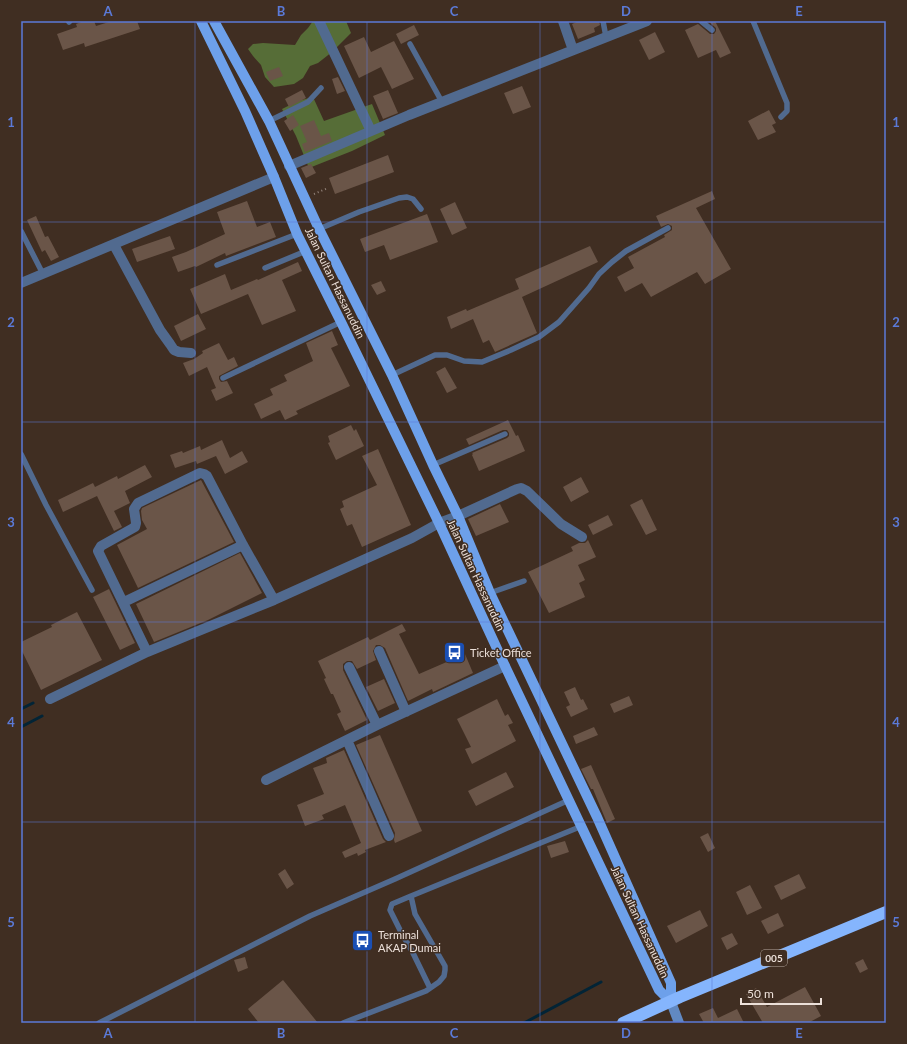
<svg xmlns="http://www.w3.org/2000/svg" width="907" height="1044" viewBox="0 0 907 1044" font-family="Lato,sans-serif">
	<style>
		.forest { fill: #566d37 }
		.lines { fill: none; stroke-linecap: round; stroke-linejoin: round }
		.stream { stroke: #022436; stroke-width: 3 }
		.building { fill: #6a5548 }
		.path { stroke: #92837a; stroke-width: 2; stroke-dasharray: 1 3; stroke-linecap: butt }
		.lane { stroke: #516a8f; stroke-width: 5.5 }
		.street { stroke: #516a8f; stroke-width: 10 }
		.secondary { stroke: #6189c2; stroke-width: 10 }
		.primary { stroke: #6da0ea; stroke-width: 10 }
		.highway { stroke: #85b5fd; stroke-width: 12 }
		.grid { fill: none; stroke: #5b7ad8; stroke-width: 1; stroke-opacity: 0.55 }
		.labels { text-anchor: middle; stroke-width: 3; stroke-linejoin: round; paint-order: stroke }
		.shield { fill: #402e22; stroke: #b8aba2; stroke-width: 1 }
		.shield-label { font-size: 10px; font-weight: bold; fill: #ece0d9 }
		.street-label { font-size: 11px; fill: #ece0d9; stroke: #402e22 }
		.poi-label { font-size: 11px; fill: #ece0d9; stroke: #402e22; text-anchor: start }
		.neatline { fill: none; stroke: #5b7ad8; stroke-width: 1.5 }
		.grid-label { font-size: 13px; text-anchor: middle; font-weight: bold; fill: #5b7ad8 }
	</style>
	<rect width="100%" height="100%" fill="#402e22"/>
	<path class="forest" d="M 313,21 L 346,21 L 351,33 L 332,52 L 318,63 L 310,66 L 303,78 L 294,84 L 274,87 L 265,77 L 261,65 L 253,56 L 248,49 L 253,44 L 263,43 L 295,45 L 301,35 L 308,28 Z
		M 313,97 L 324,121 L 372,104 L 385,135 L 352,151 L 309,168 L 296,136 L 282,109 L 298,101 Z"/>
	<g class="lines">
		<path class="stream" d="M 21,709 L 33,703
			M 21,727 L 42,716
			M 524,1023 L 601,982"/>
	</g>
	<path class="building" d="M 84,21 L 94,21 L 96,26 L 112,21 L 137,21 L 140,29 L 85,47 L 84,43 L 63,50 L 57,34 L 77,27 L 76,24 Z
		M 579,21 L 599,21 L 600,25 L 594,28 L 595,32 L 578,39 L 572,24 Z
		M 708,21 L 715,21 L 731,53 L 720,58 L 716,50 L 698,58 L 685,30 L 698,24 L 710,34 L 714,34 L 716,31 L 716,28 Z
		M 414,25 L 419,35 L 401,44 L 396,34 Z
		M 655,32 L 665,52 L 649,60 L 639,40 Z
		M 364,37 L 371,52 L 394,41 L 414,79 L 392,89 L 381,67 L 359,78 L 344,46 Z
		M 279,67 L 283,76 L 270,81 L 266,72 Z
		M 338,77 L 345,91 L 337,94 L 332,79 Z
		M 522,86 L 531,107 L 513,114 L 504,93 Z
		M 302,90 L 306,98 L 289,107 L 285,99 Z
		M 388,90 L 398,113 L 383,119 L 373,96 Z
		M 769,110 L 776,123 L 772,125 L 776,132 L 758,140 L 748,121 Z
		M 293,115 L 299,125 L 290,131 L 284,121 Z
		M 314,120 L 321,136 L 329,133 L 332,141 L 305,152 L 302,144 L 307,142 L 300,126 Z
		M 388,155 L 394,172 L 335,194 L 329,178 Z
		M 311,164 L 316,173 L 306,178 L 301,168 Z
		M 712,191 L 715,199 L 696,208 L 731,269 L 705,284 L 697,272 L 651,297 L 642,283 L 625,292 L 617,277 L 634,268 L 628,257 L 665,237 L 664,235 L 672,230 L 672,226 L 668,224 L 661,227 L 656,216 Z
		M 247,201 L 257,227 L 270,222 L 276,237 L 226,256 L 225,253 L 196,267 L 195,266 L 178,272 L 172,257 L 186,252 L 225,234 L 217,212 Z
		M 455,202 L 467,228 L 452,235 L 440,209 Z
		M 427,214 L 438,242 L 390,260 L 384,245 L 365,252 L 360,239 Z
		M 36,216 L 45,237 L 48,236 L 59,257 L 51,261 L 45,250 L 42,252 L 27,220 Z
		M 170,236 L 175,249 L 137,262 L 132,249 Z
		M 590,246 L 598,262 L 522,297 L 537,333 L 495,352 L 489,340 L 483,343 L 473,319 L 451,329 L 447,317 L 466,309 L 467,311 L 519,289 L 515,279 Z
		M 298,262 L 302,271 L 282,280 L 296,311 L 262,325 L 248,294 L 201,314 L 190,289 L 225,274 L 231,290 L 257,279 L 258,280 Z
		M 381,281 L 386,291 L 377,295 L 371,285 Z
		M 198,314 L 206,329 L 181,341 L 174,326 Z
		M 332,331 L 338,345 L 331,348 L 350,386 L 296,411 L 298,414 L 285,420 L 280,410 L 261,419 L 254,404 L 273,395 L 270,389 L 287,381 L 284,375 L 313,361 L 306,343 Z
		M 219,343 L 228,360 L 234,357 L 238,366 L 219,376 L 219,379 L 221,382 L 227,381 L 233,393 L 216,401 L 211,390 L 216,388 L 207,367 L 189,376 L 183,363 L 194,359 L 203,353 L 202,351 Z
		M 445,367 L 457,388 L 447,393 L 436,372 Z
		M 508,420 L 516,436 L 518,435 L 525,451 L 479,471 L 472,455 L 473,454 L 472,453 L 507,438 L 509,436 L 509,433 L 507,430 L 503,430 L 469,445 L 466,439 Z
		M 351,425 L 354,431 L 356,429 L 364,446 L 336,460 L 328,443 L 330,442 L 328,436 Z
		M 222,440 L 230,458 L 242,451 L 248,462 L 225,474 L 216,456 L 197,464 L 196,461 L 175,468 L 170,455 L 182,451 L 183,453 L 200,446 L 201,450 Z
		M 378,449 L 411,525 L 362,547 L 352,524 L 347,526 L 340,509 L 344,507 L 342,501 L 377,485 L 362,456 Z
		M 145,465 L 152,477 L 125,491 L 130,503 L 114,511 L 122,527 L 114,531 L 97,496 L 63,512 L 58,500 L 93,483 L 95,487 L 117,476 L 118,479 Z
		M 581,477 L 589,492 L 571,502 L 563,487 Z
		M 201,480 L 234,542 L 138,588 L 117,545 L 147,529 L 142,520 L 141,511 L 142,508 Z
		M 642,499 L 657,530 L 646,535 L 630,505 Z
		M 500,504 L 509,522 L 476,536 L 468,519 Z
		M 608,515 L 613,525 L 593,535 L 588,525 Z
		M 588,540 L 596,557 L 578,565 L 585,580 L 579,583 L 585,597 L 549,613 L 528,572 L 573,551 L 571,547 L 579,543 L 585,543 Z
		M 240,553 L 262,593 L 208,620 L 154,642 L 136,604 Z
		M 109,589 L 135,643 L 120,650 L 93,597 Z
		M 77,612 L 102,660 L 41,690 L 21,649 L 21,642 L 52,627 L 51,625 Z
		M 402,624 L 406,631 L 399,634 L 419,674 L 465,654 L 473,673 L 433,692 L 432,689 L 408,701 L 385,648 L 380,645 L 376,645 L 373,651 L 376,660 L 357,669 L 352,661 L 347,661 L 343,664 L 343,670 L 367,720 L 345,731 L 337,714 L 341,712 L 333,694 L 331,694 L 324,679 L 326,678 L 318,661 L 368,637 L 370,640 Z
		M 384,679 L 395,703 L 378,711 L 366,687 Z
		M 575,687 L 581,700 L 583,699 L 588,709 L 571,717 L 566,707 L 570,705 L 564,692 Z
		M 629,696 L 633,705 L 614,713 L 610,704 Z
		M 497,699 L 505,716 L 508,714 L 513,723 L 508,725 L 516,741 L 472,764 L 465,749 L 471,747 L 457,719 Z
		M 594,727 L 598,735 L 576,744 L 573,736 Z
		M 380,735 L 422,831 L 395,843 L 394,840 L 395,833 L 356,745 Z
		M 344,750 L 383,839 L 386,842 L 365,850 L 366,852 L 358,856 L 357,853 L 345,858 L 342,852 L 361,843 L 345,805 L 322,815 L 324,819 L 305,826 L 297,805 L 324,794 L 313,768 L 327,763 L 326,758 Z
		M 591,765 L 615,819 L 607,823 L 593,789 L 591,789 L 581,769 Z
		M 506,772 L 514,787 L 476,806 L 468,791 Z
		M 708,833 L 715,848 L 708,852 L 700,837 Z
		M 565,841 L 569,852 L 551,858 L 547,846 Z
		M 285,869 L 294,884 L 287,889 L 278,874 Z
		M 799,874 L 806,888 L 781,900 L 774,886 Z
		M 750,885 L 762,908 L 747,915 L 736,892 Z
		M 700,910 L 708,926 L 676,943 L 667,926 Z
		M 778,913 L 784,926 L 768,934 L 761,921 Z
		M 732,933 L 738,944 L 727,950 L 721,938 Z
		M 245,957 L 248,968 L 238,972 L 234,960 Z
		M 863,959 L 868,969 L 860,973 L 855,963 Z
		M 283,980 L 318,1023 L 259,1023 L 248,1009 Z
		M 805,987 L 821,1016 L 808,1023 L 763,1023 L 746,994 L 756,988 L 767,1007 Z
		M 713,1008 L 718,1018 L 737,1009 L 744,1023 L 704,1023 L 699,1014 Z"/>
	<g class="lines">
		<path class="path" d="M 314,194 L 328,188"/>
		<path class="lane" d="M 603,21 L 606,37
			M 701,21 L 712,30
			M 753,21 L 787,103 L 787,111 L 781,117
			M 69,22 L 70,21
			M 410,44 L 442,102
			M 269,121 L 308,102 L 321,88
			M 319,229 L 359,212 L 399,198 L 407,197 L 413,199 L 421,209
			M 21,231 L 43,274
			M 217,265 L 297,234
			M 265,268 L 306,251
			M 392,375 L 435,355 L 447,355 L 464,361 L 482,362 L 511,350 L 539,337 L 559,322 L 589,288 L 599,274 L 612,262 L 626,251 L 668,228
			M 223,378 L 341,322
			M 21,454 L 46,505 L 92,590
			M 433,465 L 505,434
			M 490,593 L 524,581
			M 411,896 L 392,904 L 390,910 L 402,934 L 412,951 L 430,988
			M 99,1023 L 310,916 L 395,879 L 569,800
			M 343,1023 L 426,991 L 439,982 L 444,976 L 445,970 L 445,966 L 415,914 L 411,896 L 582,826"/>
		<path class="street" d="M 319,21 L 371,131
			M 563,21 L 573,50
			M 289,166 L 409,115 L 647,21
			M 114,245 L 160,330 L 170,344 L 174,350 L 179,352 L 191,353
			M 21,283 L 274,177
			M 124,602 L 243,545
			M 379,651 L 406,712
			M 147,652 L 98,551 L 101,546 L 135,527 L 136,523 L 134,509 L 138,503 L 200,473 L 204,474 L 207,476 L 243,545 L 274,600
			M 349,667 L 377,725
			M 50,699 L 147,652 L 274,600 L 412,538 L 439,523 L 458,516 L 517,489 L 521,488 L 527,491 L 561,524 L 582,537
			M 347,740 L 389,836
			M 266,780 L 377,725 L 505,666"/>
		<path class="secondary" d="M 671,1002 L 679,1023"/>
		<path class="primary" d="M 201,21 L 245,111 L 274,177 L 297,234 L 341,322 L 439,523 L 505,666 L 659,990 L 671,1002 L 671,983 L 597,817 L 490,593 L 458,516 L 433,465 L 392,375 L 319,229 L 269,121 L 214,21"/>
		<path class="highway" d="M 623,1023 L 680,997 L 886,912"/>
	</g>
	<path class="grid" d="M 195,21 L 195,1023M 367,21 L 367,1023M 540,21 L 540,1023M 712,21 L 712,1023M 21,222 L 886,222M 21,422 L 886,422M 21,622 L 886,622M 21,822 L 886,822"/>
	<defs>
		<symbol id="bus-square" viewBox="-11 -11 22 22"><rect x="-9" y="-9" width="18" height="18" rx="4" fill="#1a4fb4" stroke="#402e22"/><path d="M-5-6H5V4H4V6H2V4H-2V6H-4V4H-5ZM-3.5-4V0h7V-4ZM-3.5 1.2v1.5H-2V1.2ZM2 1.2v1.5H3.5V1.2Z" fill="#fff"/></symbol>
	</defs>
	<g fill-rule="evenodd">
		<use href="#bus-square" x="442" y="640" width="25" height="25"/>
		<use href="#bus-square" x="350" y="928" width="25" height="25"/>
	</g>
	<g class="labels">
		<rect class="shield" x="761" y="950" width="26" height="16" rx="3"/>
		<g class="shield-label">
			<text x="774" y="962">005</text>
		</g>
		<g class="street-label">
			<text transform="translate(335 283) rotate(64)" y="4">Jalan Sultan Hassanuddin</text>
			<text transform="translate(476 575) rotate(65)" y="4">Jalan Sultan Hassanuddin</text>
			<text transform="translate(640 922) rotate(65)" y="4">Jalan Sultan Hassanuddin</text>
		</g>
		<g class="poi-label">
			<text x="470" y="657">Ticket Office</text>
			<text x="378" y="939">Terminal<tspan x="378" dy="13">AKAP Dumai</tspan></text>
		</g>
	</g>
	<rect width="907" height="1044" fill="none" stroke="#402e22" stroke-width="44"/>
	<path d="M741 998v6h80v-6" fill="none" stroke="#ece0d9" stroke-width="2"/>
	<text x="747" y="998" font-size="12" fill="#ece0d9" stroke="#402e22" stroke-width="3" paint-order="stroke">50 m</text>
	<rect x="22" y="22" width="863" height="1000" class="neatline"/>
	<g class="grid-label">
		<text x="108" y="16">A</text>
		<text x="281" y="16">B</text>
		<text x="454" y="16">C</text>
		<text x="626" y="16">D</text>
		<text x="799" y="16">E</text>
		<text x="11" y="127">1</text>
		<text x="896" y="127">1</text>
		<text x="11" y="327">2</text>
		<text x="896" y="327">2</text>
		<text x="11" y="527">3</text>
		<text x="896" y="527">3</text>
		<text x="11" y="727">4</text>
		<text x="896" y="727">4</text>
		<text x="11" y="927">5</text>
		<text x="896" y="927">5</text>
		<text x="108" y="1038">A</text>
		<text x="281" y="1038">B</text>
		<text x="454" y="1038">C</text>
		<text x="626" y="1038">D</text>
		<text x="799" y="1038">E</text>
	</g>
</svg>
